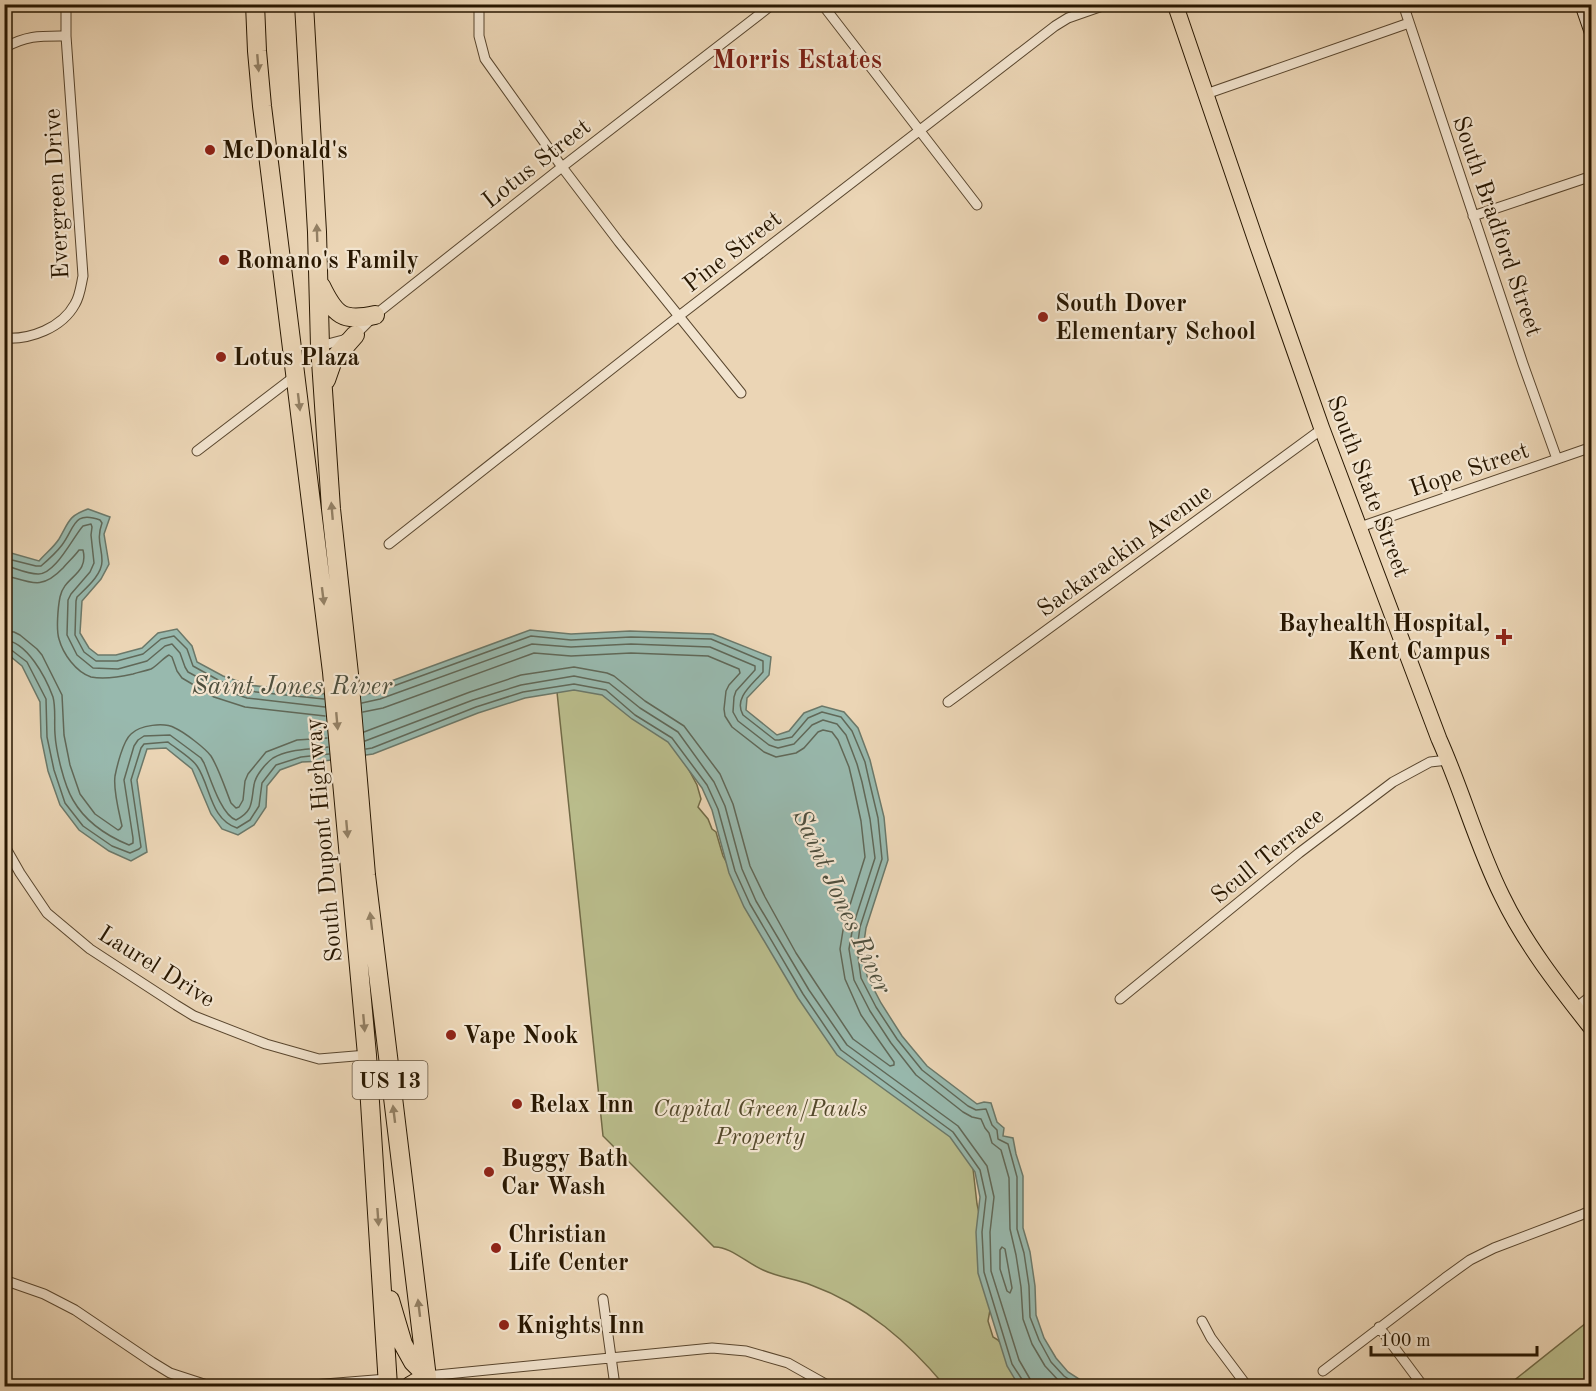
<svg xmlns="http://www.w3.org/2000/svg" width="1596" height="1391" viewBox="0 0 1596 1391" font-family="'Old Standard TT',serif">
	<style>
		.green { fill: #babd8c; stroke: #716a46; stroke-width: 1.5 }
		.water { fill: #98b9ae; stroke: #6b7869; stroke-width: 1.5 }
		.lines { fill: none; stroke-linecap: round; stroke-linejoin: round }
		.shore { stroke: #606858; stroke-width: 1.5 }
		.street-casing { stroke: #59462e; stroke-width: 11 }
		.secondary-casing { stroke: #281701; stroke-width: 16 }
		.primary-casing { stroke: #281701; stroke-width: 17 }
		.highway-casing { stroke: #281701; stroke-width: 20 }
		.street { stroke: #f2e4cf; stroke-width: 9 }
		.secondary { stroke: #f2e4cf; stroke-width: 14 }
		.primary { stroke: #ebd5b5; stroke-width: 15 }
		.highway { stroke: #ebd5b5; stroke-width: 18 }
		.oneway { fill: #938064 }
		.poi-dot { fill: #8f2418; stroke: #f2e4cf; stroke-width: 2 }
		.labels { text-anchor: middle; stroke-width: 4.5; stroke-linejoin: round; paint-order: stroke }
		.shield { fill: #f2e4cf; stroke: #65543f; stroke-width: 1.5 }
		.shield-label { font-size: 22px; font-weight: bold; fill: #281701 }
		.poi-label { font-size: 24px; font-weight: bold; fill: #281701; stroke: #f2e4cf; text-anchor: start }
		.street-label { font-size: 24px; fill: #281701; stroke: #f2e4cf }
		.park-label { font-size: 24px; font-style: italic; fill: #54492b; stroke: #f2e4cf }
		.neighbourhood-label { font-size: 26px; font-weight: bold; fill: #7a1f14; stroke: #f2e4cf }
		.water-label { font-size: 26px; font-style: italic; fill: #4f503e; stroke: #f2e4cf }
	</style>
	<rect width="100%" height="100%" fill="#ebd5b5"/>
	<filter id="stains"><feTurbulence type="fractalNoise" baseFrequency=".00333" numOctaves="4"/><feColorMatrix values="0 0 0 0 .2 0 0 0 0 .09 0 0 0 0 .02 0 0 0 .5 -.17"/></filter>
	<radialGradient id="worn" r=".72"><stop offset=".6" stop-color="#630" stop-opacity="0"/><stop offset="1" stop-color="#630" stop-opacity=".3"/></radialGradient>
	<path class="green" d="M 597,682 L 674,742 L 697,785 L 701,799 L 698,807 L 708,819 L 712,829 L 716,832 L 723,856 L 746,897 L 758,930 L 772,940 L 971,1151 L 977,1204 L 982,1227 L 990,1310 L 988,1321 L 993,1337 L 998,1340 L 1036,1386 L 945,1386 C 908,1342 866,1305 811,1285 C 796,1279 778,1277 763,1270 C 748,1264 730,1246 714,1247 L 603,1136 L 557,692 Z
		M 1591,1319 L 1591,1386 L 1507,1386 Z"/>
	<path class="water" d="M 88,509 L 110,517 L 104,534 L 109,564 L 101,579 L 82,601 L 80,633 L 89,648 L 98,655 L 116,655 L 142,648 L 158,633 L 177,629 L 192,646 L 197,662 L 223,676 L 249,685 L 321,694 L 375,687 L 530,630 L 571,634 L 630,631 L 713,634 L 771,657 L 769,675 L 747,698 L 746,710 L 777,735 L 789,731 L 804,713 L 822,706 L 844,712 L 858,728 L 870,760 L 884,817 L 888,860 L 866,928 L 863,949 L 867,976 L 881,1003 L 902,1036 L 927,1066 L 977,1104 L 984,1102 L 991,1103 L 997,1122 L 1004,1128 L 1003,1136 L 1013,1138 L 1016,1154 L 1023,1176 L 1023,1228 L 1030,1252 L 1035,1286 L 1036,1315 L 1044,1338 L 1056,1358 L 1068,1372 L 1090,1386 L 1019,1386 L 1007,1366 L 978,1273 L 976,1232 L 980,1197 L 975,1172 L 950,1137 L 837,1055 L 798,998 L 744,907 L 729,873 L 712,810 L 702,788 L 668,742 L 632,719 L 602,695 L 574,690 L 525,698 L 478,713 L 373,754 L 324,761 L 302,762 L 280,770 L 267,786 L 266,807 L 254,825 L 238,835 L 222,829 L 211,814 L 192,769 L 166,748 L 147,749 L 137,780 L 147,852 L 131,861 L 109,851 L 79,830 L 60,805 L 48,771 L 41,737 L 40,702 L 22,666 L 5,652 L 4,551 L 39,561 C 45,554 54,547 59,539 C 69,522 68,516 88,509 Z"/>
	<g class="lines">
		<path class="shore" d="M 4,558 L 36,566 L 41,566 C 48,560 56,553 62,545 C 75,528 73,510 100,520 L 102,523 C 96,540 102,546 102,561 C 102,575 86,588 77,597 L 76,601 L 75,635 L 84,652 L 96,661 L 117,661 L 143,654 L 161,639 L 174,636 L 187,649 L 193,666 L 220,681 L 248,691 L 324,699
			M 4,565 C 15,568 27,574 38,574 C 55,575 73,537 83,526 L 91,524 L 92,527 L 91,535 L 94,563 L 90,572 L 71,594 L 68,600 L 67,635 L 77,655 L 93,668 L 118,669 L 147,661 L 165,646 L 172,644 L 180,653 L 185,667 L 188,672 L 218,688 L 247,698 L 325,707
			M 4,575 C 31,582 41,591 63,568 C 68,562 74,557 79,550 L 83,550 C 89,575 64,576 60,597 C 58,607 56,630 59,639 C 63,654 76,672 91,677 C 105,680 120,677 133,674 C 139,672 145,671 151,669 C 158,665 163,658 169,655 L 172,657 L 177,671 L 182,678 L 214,697 L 245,707 L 325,716
			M 4,631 L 14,632 L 20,635 L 37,649 L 42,655 L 62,695 L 64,735 L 70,765 L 80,794 L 95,814 L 118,830 L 120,829 L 122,826 C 119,812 113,790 115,776 C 117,766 123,741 131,734 C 140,725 164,722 175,728 C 184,732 205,748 211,756 C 219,769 225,788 231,803 L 236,808 L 239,807 L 243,800 L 245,781 L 248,774 L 266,752 L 297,740 L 327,738
			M 4,640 C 27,641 46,678 53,697 C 56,708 54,722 55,734 C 56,751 64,785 73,800 C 85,821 107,836 129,845 L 133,843 L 133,838 L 124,780 L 134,746 L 138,740 L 144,736 L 170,735 L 201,758 L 204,763 C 210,777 221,815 236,820 C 254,811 251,801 254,785 C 255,776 266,763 273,758 C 290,748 310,750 328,747
			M 4,648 L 10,649 L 27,662 L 46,699 L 47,737 L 54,770 L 65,803 L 83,826 L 112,846 L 130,853 L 139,849 L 141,847 L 131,780 L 141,748 L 144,744 L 168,742 C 175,748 192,758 197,766 C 211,787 210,819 237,828 L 250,820 L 259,806 L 262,783 L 276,765 L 301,757 L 329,754
			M 361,695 L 377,692 L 531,636 L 571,640 L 631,637 L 711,639 L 763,661 L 763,672 C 753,684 733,698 743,715 L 775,740 L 779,740 L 792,737 L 808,718 L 822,712 L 841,717 L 852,731 L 865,762 L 869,780 L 878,818 L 882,859 L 860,927 L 857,949 L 861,978 L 876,1007 L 897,1039 L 922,1070 L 968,1106 L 976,1110 L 986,1109 L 992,1125 L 997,1130 L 998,1139 L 1008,1144 L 1017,1177 L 1017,1229 L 1024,1253 L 1029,1286 L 1030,1317 L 1039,1340 L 1051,1362 L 1064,1376 L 1079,1386
			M 362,703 L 380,699 L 532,644 L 571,647 L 631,644 L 710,647 L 755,666 L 755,670 L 736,691 L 734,697 L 733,712 L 738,721 L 769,745 L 778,748 L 794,744 L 812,725 L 823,720 L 837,724 L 846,735 L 857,764 L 862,782 L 870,819 L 875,858 L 853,926 L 849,949 L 854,980 L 870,1011 L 891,1043 L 916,1075 L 963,1112 L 972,1117 L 981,1119 L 985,1128 L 989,1133 L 992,1143 L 1001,1150 L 1009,1178 L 1010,1229 L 1016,1255 L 1021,1287 L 1023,1319 L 1032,1344 L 1045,1366 L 1059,1381 L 1066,1386
			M 363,712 L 383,708 L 534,653 L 571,656 L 631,653 L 708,656 L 739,669 L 740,673 L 729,685 L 726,691 L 724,709 L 725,716 L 732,727 L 764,752 L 776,757 L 796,753 L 804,748 L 818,732 L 823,730 L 832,732 L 838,740 L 849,767 L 853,784 L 861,821 L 865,857 L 844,924 L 840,949 L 845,979 L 861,1015 L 894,1062 L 894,1065 L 890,1066 L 853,1039 L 817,985 L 796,953 L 765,897 L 750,866 L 733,804 L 720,774 L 684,726 L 645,701 L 614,676 L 607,673 L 574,667 L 521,675 L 470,692 L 364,732
			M 365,741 L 473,700 L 521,685 L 574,676 L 609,683 L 640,708 L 678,732 L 714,782 L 725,806 L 742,869 L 756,901 L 809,990 L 847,1045 L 958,1126 L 987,1166 L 994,1197 L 990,1232 L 991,1271 L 1019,1360 L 1030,1379 L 1031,1386
			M 366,749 L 372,748 L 476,707 L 523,692 L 574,684 L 606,690 L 635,715 L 672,738 L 707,785 L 718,809 L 735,871 L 750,904 L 803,994 L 841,1050 L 953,1132 L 980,1170 L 986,1197 L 982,1232 L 984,1272 L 1012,1364 L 1023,1381 L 1024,1386
			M 1002,1247 L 1005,1249 L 1012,1288 L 1010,1293 L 1007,1291 L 1000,1269 L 1000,1250 Z"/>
		<defs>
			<path id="street" d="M 479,4 L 479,36 L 485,59 L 562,167 L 619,242 L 741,393
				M 822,4 L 977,205
				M 1403,4 L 1523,364 L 1557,459
				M 4,48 C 27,35 41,36 66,36
				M 1206,94 L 1409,23
				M 1473,216 L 1592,176
				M 4,338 C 30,340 62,328 75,304 C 80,296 81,285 83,276 L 66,36 L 66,4
				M 320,346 L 343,340 L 355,335 L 375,315 L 562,167 L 773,4
				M 197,451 L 295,376
				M 1360,527 L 1592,447
				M 389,544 L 679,316 L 1055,26 L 1068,18 L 1108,4
				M 948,702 L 1322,429
				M 4,845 L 20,873 L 47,913 L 90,949 L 176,1005 L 194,1016 L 266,1044 L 319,1059 L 367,1055
				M 1120,999 L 1299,853 L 1393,782 L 1430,762 L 1448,760
				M 1576,1008 L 1592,995
				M 4,1280 L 44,1294 L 75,1310 L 152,1362 L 170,1373 L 210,1386
				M 603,1299 L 615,1386
				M 1202,1321 L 1211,1338 L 1247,1386
				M 1379,1327 L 1423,1386
				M 1323,1371 L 1445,1278 L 1470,1260 L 1494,1248 L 1581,1215 L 1592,1210
				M 427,1376 L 712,1348 L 746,1351 L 788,1363 L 829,1386
				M 300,1386 L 387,1379"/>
			<path id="secondary" d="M 1582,4 L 1592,33"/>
			<path id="primary" d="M 1175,4 L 1257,244 L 1322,429 L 1439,739 C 1462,790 1477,846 1502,896 C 1525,944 1559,987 1592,1029"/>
			<path id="highway" d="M 255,4 L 257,51 L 262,106 L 332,672 L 367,1055 L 388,1386
				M 304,4 L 317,232 L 320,346 L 331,509 L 349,674 L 366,875 L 428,1386
				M 321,286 C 335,315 342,322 375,315
				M 326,380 L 333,360 L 355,335
				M 390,1300 L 403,1344 L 413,1362 L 427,1376 L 410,1386"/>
		</defs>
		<use href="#street" class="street-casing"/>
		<use href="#secondary" class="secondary-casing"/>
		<use href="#primary" class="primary-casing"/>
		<use href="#highway" class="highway-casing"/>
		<use href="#street" class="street"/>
		<use href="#secondary" class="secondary"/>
		<use href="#primary" class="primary"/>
		<use href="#highway" class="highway"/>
	</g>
	<defs><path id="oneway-solid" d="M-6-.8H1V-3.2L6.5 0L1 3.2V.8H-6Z" transform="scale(1.5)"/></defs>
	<g class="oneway">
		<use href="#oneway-solid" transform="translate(258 63) rotate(85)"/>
		<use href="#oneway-solid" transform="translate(317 233) rotate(-92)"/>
		<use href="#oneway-solid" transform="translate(299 402) rotate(83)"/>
		<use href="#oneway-solid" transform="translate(332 511) rotate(-95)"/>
		<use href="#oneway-solid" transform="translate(323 596) rotate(83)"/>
		<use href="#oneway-solid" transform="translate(337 721) rotate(85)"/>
		<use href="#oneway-solid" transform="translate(347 829) rotate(85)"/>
		<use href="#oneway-solid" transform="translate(371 921) rotate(-97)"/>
		<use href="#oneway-solid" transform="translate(364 1023) rotate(85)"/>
		<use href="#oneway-solid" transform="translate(394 1114) rotate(-97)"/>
		<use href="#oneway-solid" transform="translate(378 1217) rotate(86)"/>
		<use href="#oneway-solid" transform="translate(419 1308) rotate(-97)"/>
	</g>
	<g class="poi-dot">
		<circle cx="210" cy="150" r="6"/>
		<circle cx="224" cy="260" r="6"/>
		<circle cx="1043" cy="317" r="6"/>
		<circle cx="221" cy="357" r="6"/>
		<path d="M1501 628h6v6h6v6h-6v6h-6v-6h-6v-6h6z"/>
		<circle cx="451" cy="1035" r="6"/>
		<circle cx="517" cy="1104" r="6"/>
		<circle cx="489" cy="1172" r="6"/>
		<circle cx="496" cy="1248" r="6"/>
		<circle cx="504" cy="1325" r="6"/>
	</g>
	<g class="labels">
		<rect class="shield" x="352.5" y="1061" width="75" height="38" rx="4.5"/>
		<g class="shield-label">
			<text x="390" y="1088">US 13</text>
		</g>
		<g class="poi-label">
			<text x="222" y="158">McDonald's</text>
			<text x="236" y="268">Romano's Family</text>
			<text x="1055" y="311">South Dover<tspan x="1055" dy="28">Elementary School</tspan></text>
			<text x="233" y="365">Lotus Plaza</text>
			<text x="1490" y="631" text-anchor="end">Bayhealth Hospital,<tspan x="1490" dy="28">Kent Campus</tspan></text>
			<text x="463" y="1043">Vape Nook</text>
			<text x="529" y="1112">Relax Inn</text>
			<text x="501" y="1166">Buggy Bath<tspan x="501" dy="28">Car Wash</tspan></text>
			<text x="508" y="1242">Christian<tspan x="508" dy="28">Life Center</tspan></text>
			<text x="516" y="1333">Knights Inn</text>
		</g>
		<g class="street-label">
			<text transform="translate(536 163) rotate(-38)" y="8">Lotus Street</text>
			<text transform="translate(56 194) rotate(-93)" y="8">Evergreen Drive</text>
			<text transform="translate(1498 226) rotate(71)" y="8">South Bradford Street</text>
			<text transform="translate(732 251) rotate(-38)" y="8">Pine Street</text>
			<text transform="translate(1469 469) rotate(-19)" y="8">Hope Street</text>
			<text transform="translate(1369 486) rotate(69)" y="8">South State Street</text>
			<text transform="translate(1124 550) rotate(-36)" y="8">Sackarackin Avenue</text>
			<text transform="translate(323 840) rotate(-95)" y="8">South Dupont Highway</text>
			<text transform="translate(1267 855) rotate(-39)" y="8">Scull Terrace</text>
			<text transform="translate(157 966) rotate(32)" y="8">Laurel Drive</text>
		</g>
		<g class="park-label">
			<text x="760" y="1116">Capital Green/Pauls<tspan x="760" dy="28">Property</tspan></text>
		</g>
		<g class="neighbourhood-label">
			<text x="797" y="68">Morris Estates</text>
		</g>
		<g class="water-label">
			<text x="292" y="694">Saint Jones River</text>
			<text transform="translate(843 901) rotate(65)" y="9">Saint Jones River</text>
		</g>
	</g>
	<rect width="1596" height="1391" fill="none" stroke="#ebd5b5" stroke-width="24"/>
	<rect x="6" y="6" width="1584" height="1379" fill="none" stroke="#281701" stroke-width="3"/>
	<rect x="12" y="12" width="1572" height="1367" fill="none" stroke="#281701" stroke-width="1.5"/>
	<path d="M1371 1346v9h166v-9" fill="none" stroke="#281701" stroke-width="3"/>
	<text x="1380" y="1346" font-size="18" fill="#281701" stroke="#f2e4cf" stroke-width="4.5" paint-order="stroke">100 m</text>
	<rect width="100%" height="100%" filter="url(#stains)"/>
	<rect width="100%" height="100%" fill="url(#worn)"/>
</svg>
